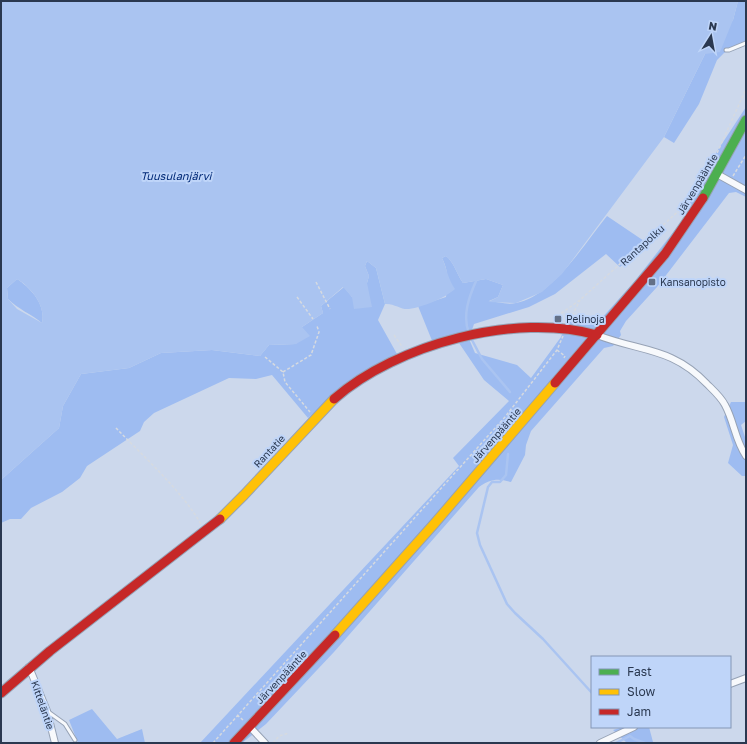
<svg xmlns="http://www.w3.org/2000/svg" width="747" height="744" viewBox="0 0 747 744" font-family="'Golos Text',sans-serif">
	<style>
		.green { fill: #9ebcf1 }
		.water { fill: #aac4f1; fill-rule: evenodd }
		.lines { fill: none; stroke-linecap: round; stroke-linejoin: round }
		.stream { stroke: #aac4f1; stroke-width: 2.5 }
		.lane-casing { stroke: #96a2b5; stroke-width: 5 }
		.street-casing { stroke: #96a2b5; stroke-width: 8 }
		.fast-casing { stroke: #96a2b5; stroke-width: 11 }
		.slow-casing { stroke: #96a2b5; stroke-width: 11 }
		.jam-casing { stroke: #96a2b5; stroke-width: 11 }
		.path { stroke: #d6dae0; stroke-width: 1.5; stroke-dasharray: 3 2; stroke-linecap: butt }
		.lane { stroke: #f7f9fc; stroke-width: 3 }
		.street { stroke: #f7f9fc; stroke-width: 6 }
		.fast { stroke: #4caf50; stroke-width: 9 }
		.slow { stroke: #ffc107; stroke-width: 9 }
		.jam { stroke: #c62828; stroke-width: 9 }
		.poi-dot { fill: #637087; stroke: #bfd5f9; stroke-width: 1.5 }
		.labels { text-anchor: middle; stroke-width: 4; stroke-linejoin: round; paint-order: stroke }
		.street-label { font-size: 10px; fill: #2a3850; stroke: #bfd5f9 }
		.poi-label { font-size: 10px; fill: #2a3850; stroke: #bfd5f9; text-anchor: start }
		.water-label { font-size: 11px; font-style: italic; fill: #002977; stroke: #bfd5f9 }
	</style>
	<rect width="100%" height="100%" fill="#ccd8ec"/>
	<path class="green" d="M 738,1 L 746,1 L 746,43 L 724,53 L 717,60 L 699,104 L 674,143 L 664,137 L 705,54 L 733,20 Z
		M 746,107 L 746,197 L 736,192 L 729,193 L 657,287 L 626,321 L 620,331 L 621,335 L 613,346 L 604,348 L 531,431 L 526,445 L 525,455 L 511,482 C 498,478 490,479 479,487 L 334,652 L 266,724 L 242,743 L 200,743 L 459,466 L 453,458 L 509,401 L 484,380 L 457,340 L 435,348 L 418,306 L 446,297 C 448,282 449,272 442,258 L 446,256 C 454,262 457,275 463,283 L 486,279 L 503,285 L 498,297 L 489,301 C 497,302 508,305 516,303 C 552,297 585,243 607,216 L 647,243 L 620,267 L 606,254 L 555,294 L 529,307 L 474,324 L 469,339 L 475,353 L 517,365 L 531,378 L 561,337 L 566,321 L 585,325 L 600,320 L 634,282 L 689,212 L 688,206 L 710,162 Z
		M 367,261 L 376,268 L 385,304 L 378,320 L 397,354 L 339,390 L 308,418 L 272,375 L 256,379 L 229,378 L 154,413 L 144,422 L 140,431 L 87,466 L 80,478 L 62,492 L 31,508 L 21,519 L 10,519 L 1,523 L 1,480 L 59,428 L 63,406 L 81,374 L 129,368 L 161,353 L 212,350 L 260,356 L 269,345 L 296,344 L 302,327 L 323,313 L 321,306 L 344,287 L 352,297 L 367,283 L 369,276 L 365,266 Z
		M 17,279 C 31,288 46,305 42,323 C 31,314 18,309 8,299 L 7,288 Z
		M 731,402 L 746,402 L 746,421 L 741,425 L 746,440 L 746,476 L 742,476 L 728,463 L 733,445 L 724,417 Z
		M 92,709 L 117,739 L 142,729 L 145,743 L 78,743 L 69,720 Z
		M 623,727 L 649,727 L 653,742 L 655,743 L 627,743 L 613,730 Z"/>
	<path class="water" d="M 1,1 L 738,1 L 733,20 L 720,52 L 705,54 L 664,137 L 562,274 L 542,292 L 516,303 L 488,302 L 498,297 L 503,285 L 486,279 L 463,283 C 457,275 454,262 446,256 L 442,258 C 447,269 448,279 455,289 C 445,298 423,307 409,309 C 401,310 394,303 385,304 L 376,268 L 367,261 L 365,266 L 369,276 L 367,283 L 372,307 L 354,309 L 352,297 L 343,287 L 321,306 L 323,313 L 302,327 L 310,336 L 296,344 L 269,345 L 260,356 L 212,350 L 161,353 L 129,368 L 81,374 L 63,406 L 59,428 L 1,480 ZM 17,279 C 31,287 46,306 42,323 L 17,309 L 8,299 L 7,288 Z"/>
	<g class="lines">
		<path class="stream" d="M 469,333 C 462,316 469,297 476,281
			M 471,338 L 482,359 L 510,392
			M 508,454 L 506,475 L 500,482 L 492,482 L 488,487 L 477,533 L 480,545 L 507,604 L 515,613 L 543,639 L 592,693
			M 616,743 L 630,736 L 634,739 L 645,743"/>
		<defs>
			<path id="lane" d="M 726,50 L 729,50 L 746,43
				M 47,711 L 65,724 L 75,740"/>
			<path id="street" d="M 717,174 L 746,190
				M 597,335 C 641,352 672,347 707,384 C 713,390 721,397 725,405 C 734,421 735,440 746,456
				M 29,667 L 47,711 L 55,743
				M 730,684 L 746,678
				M 250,727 L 265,743
				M 600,743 L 634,727"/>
			<path id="fast" d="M 703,198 L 746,120"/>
			<path id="slow" d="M 220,519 L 244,495 L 334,399
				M 335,635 L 434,524 L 555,383"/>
			<path id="jam" d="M 555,383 L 665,254 L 703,198
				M 334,399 C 397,344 516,312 597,335
				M 1,693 L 50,651 L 220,519
				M 234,743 L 335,635"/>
		</defs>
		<use href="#lane" class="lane-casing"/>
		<use href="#street" class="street-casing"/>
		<use href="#fast" class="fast-casing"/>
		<use href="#slow" class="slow-casing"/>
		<use href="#jam" class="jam-casing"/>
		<path class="path" d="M 713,162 L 746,89
			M 733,176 L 746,155
			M 316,282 L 330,309
			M 297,297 L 313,319
			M 553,319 L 580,300 L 693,198
			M 570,320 L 580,300
			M 394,335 L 403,348
			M 557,350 L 565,356 L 564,358
			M 265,357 L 283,372 L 285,382 L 310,412
			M 283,372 L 311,355 L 319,332 L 317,326
			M 116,428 C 144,457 181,490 201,524
			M 237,715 L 243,720
			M 213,743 L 505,417 L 557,350 L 563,336
			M 273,743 L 279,736 L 289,733"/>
		<use href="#lane" class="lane"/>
		<use href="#street" class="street"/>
		<use href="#fast" class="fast"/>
		<use href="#slow" class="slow"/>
		<use href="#jam" class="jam"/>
	</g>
	<g class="poi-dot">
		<rect x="648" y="278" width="8" height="8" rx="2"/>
		<rect x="554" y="315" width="8" height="8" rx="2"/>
	</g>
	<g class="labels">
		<g class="street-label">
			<text transform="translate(697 184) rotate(-59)" y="4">Järvenpääntie</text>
			<text transform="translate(642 245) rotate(-42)" y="4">Rantapolku</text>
			<text transform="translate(496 435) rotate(-49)" y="4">Järvenpääntie</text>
			<text transform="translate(269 451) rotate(-47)" y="4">Rantatie</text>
			<text transform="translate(281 677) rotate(-47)" y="4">Järvenpääntie</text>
			<text transform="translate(43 705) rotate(71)" y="4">Kitteläntie</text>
		</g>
		<g class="poi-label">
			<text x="660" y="286">Kansanopisto</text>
			<text x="566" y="323">Pelinoja</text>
		</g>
		<g class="water-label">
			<text x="176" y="180">Tuusulanjärvi</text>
		</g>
	</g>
	<rect width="747" height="744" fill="none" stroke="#2a3850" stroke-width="4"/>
	<rect x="591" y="656" width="140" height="72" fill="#bfd5f9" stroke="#8396b5"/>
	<rect x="599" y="669" width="20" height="6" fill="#4caf50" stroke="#8396b5"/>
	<text x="627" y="676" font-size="12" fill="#2a3850">Fast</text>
	<rect x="599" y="689" width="20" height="6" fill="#ffc107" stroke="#8396b5"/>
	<text x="627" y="696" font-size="12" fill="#2a3850">Slow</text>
	<rect x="599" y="709" width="20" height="6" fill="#c62828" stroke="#8396b5"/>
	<text x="627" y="716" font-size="12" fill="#2a3850">Jam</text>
	<g transform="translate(711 36) rotate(11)" stroke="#bfd5f9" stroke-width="3" paint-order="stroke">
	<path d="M0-3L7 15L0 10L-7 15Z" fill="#2a3850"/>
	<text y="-6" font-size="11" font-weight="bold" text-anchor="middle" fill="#2a3850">N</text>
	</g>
</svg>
